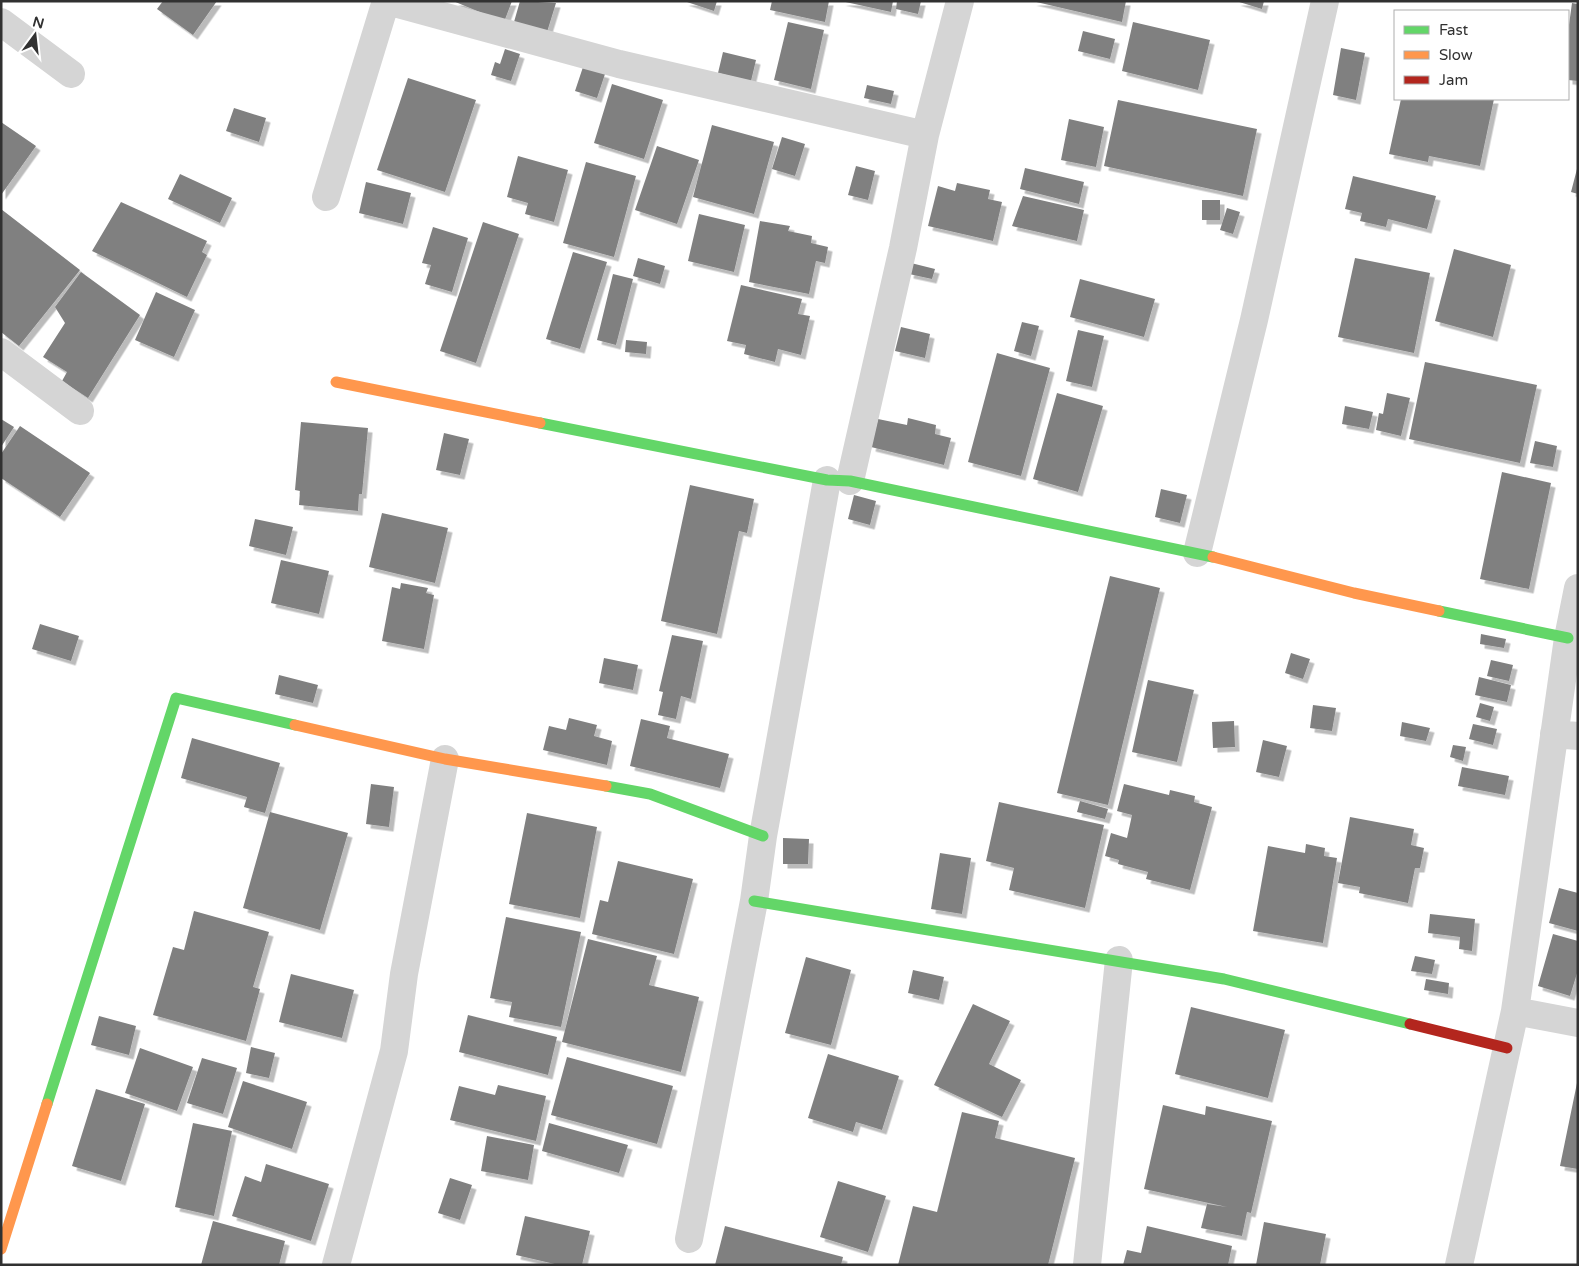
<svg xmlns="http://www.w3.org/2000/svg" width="1579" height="1266" viewBox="0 0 1579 1266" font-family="'Varela Round',sans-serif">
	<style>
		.building { fill: #808080; filter: url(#shadow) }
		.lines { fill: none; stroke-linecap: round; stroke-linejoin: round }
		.street { stroke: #d5d5d5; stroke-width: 28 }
		.fast { stroke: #63d668; stroke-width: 11 }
		.slow { stroke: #ff974d; stroke-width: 11 }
		.jam { stroke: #b3261e; stroke-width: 11 }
	</style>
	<defs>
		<filter id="shadow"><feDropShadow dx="4.5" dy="4.5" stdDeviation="0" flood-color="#0004"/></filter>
	</defs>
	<rect width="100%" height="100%" fill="#fff"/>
	<path class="building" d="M 163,1 L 217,1 L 193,35 L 157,9 Z
		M 453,1 L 512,1 L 504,22 Z
		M 520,1 L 556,3 L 547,32 L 514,22 Z
		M 684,1 L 717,1 L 714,11 Z
		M 772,1 L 829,1 L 825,22 L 770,10 Z
		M 841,1 L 893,1 L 891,12 Z
		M 897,1 L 921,1 L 918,14 L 896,9 Z
		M 1032,1 L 1126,1 L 1122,22 Z
		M 1236,1 L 1264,1 L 1262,9 Z
		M 1572,3 L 1578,4 L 1578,81 L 1568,80 L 1568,32 Z
		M 788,22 L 824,30 L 811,89 L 774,80 Z
		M 1133,22 L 1210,40 L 1198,90 L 1122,71 Z
		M 1083,31 L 1115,39 L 1110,59 L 1078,51 Z
		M 1341,48 L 1365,53 L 1356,100 L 1333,95 Z
		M 505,49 L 520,54 L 511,81 L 491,75 L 495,62 L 500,64 Z
		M 723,52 L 756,60 L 751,81 L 718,73 Z
		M 583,67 L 605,74 L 597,98 L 575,91 Z
		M 408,78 L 476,100 L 445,192 L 377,170 Z
		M 612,84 L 663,100 L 644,159 L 594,143 Z
		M 867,85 L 894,91 L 891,104 L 864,98 Z
		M 1401,99 L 1494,99 L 1480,166 L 1429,156 L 1428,162 L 1389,154 Z
		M 1118,100 L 1257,129 L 1243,196 L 1104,166 Z
		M 234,108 L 266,118 L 259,142 L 226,131 Z
		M 1069,119 L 1104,127 L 1096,167 L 1061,160 Z
		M 1,122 L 36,146 L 1,195 Z
		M 712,125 L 774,142 L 754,214 L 693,197 Z
		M 782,137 L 805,144 L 795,176 L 772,169 Z
		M 657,146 L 699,160 L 677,224 L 635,210 Z
		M 518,156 L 568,170 L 554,222 L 525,214 L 528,203 L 507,197 Z
		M 586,162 L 636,176 L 614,257 L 563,243 Z
		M 856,166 L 875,171 L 868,200 L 848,195 Z
		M 1025,168 L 1084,182 L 1079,204 L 1020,189 Z
		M 1577,169 L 1578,169 L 1578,194 L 1571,192 Z
		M 180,174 L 232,198 L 220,223 L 168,199 Z
		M 1353,176 L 1436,196 L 1427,229 L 1388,219 L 1386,227 L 1360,221 L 1362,213 L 1345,209 Z
		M 366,182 L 411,193 L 403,224 L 359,213 Z
		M 957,183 L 990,190 L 988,199 L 1002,202 L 993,241 L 928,226 L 938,186 L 955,191 Z
		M 1023,196 L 1084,210 L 1077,241 L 1012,226 Z
		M 1202,200 L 1220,200 L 1220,220 L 1202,220 Z
		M 121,202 L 207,241 L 202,252 L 207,255 L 187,297 L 92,251 Z
		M 1227,208 L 1240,212 L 1233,234 L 1220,230 Z
		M 1,209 L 80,270 L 19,346 L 1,332 Z
		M 699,214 L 745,225 L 734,272 L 688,261 Z
		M 760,221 L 790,226 L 788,231 L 812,236 L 811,243 L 828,247 L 825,263 L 816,261 L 809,294 L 749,282 Z
		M 483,222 L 519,234 L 476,363 L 440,351 Z
		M 433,227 L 468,238 L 452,292 L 425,284 L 431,265 L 422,263 Z
		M 1454,249 L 1511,265 L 1493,337 L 1435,321 Z
		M 573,252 L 607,262 L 580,349 L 546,339 Z
		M 638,258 L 665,266 L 660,284 L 633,276 Z
		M 1355,258 L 1430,273 L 1414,353 L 1338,337 Z
		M 911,263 L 935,269 L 932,279 L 909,274 Z
		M 81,272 L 140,315 L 88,398 L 62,381 L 67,372 L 43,357 L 65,323 L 55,307 Z
		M 613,274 L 633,279 L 616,345 L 597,340 Z
		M 1080,279 L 1155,299 L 1144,337 L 1070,317 Z
		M 741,285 L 802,299 L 798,314 L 810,316 L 801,355 L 778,349 L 775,362 L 744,354 L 746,345 L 727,341 Z
		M 156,292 L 195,310 L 174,357 L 135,340 Z
		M 1022,322 L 1039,326 L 1031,356 L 1014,351 Z
		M 901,327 L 930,334 L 925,358 L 895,351 Z
		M 1078,330 L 1104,336 L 1092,387 L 1066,381 Z
		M 626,340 L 647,342 L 646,354 L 625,352 Z
		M 997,353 L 1050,368 L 1021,476 L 968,462 Z
		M 1425,362 L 1537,385 L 1520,463 L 1409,439 Z
		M 1057,393 L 1103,406 L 1078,492 L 1033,479 Z
		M 1387,393 L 1410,398 L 1401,436 L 1376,430 L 1379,413 L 1383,414 Z
		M 1345,406 L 1373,412 L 1369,429 L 1342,424 Z
		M 908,418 L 936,425 L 935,434 L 951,438 L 944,465 L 871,447 L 878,419 L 907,425 Z
		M 1,419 L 14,427 L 1,447 Z
		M 301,422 L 368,428 L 362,494 L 359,494 L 358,511 L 299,505 L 300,491 L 295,490 Z
		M 20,426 L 90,473 L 60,517 L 1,478 L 1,454 Z
		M 444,433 L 469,439 L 460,475 L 436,470 Z
		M 1535,441 L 1557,446 L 1553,467 L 1530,463 Z
		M 1502,472 L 1551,483 L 1529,589 L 1480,579 Z
		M 690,485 L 754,499 L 747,533 L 739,531 L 717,634 L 661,621 Z
		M 1161,489 L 1187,495 L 1180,523 L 1155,517 Z
		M 854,495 L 876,501 L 870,525 L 848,519 Z
		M 382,513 L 448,528 L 435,583 L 369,567 Z
		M 255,519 L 293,527 L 286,555 L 249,546 Z
		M 281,560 L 329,571 L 319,614 L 271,603 Z
		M 1110,576 L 1160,588 L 1108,805 L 1057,793 Z
		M 401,583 L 428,588 L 426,593 L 434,595 L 424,649 L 382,641 L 392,587 L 400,589 Z
		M 40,624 L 79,636 L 71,661 L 32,649 Z
		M 1481,634 L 1506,639 L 1504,648 L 1480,644 Z
		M 672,635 L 703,641 L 691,699 L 681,696 L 676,719 L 658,715 L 663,692 L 659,691 Z
		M 1291,653 L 1310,659 L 1303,679 L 1285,673 Z
		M 604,658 L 638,665 L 633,690 L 599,683 Z
		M 1491,660 L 1513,665 L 1509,681 L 1487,676 Z
		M 279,675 L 318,685 L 313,703 L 275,694 Z
		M 1479,677 L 1511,685 L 1507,702 L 1475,695 Z
		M 1148,680 L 1194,690 L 1177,762 L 1132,752 Z
		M 1480,703 L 1494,707 L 1490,721 L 1476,717 Z
		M 1313,705 L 1336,708 L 1332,731 L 1310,728 Z
		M 569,718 L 597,725 L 594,736 L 612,741 L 607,765 L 543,750 L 549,726 L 566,730 Z
		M 641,719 L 670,726 L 667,738 L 729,754 L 720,788 L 630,766 Z
		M 1234,721 L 1235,747 L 1213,748 L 1212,722 Z
		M 1402,722 L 1430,728 L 1426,741 L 1400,736 Z
		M 1473,724 L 1497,729 L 1493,745 L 1469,739 Z
		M 192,738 L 280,763 L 265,813 L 244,807 L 247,797 L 181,778 Z
		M 1263,740 L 1287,746 L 1279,777 L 1256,772 Z
		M 1453,745 L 1466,747 L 1463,761 L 1450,757 Z
		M 1462,767 L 1509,776 L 1505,795 L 1458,786 Z
		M 371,784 L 394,787 L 389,827 L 366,824 Z
		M 1124,784 L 1169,795 L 1170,790 L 1195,796 L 1194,802 L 1212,807 L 1190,890 L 1146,879 L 1148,872 L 1118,864 L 1119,860 L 1105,856 L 1111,833 L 1127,838 L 1132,815 L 1117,811 Z
		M 1080,801 L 1108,809 L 1105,819 L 1077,812 Z
		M 999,802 L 1104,825 L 1085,908 L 1009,890 L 1014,868 L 986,861 Z
		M 270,812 L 348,833 L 320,930 L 243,908 Z
		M 527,813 L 597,827 L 580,918 L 509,904 Z
		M 1350,817 L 1414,829 L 1411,845 L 1424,848 L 1420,868 L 1415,868 L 1408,903 L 1359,893 L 1360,887 L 1338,883 Z
		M 783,838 L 809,839 L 808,864 L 783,864 Z
		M 1306,844 L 1325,848 L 1324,856 L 1337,858 L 1323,943 L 1253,931 L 1268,846 L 1305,853 Z
		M 940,853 L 971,858 L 962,914 L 931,909 Z
		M 618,861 L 693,879 L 674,954 L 592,934 L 600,900 L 608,902 Z
		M 1559,888 L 1578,893 L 1578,931 L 1549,923 Z
		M 194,911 L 269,932 L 253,987 L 260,989 L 246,1041 L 153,1015 L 173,947 L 184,950 Z
		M 1430,914 L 1475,919 L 1472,951 L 1459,949 L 1460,937 L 1428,933 Z
		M 506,917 L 581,932 L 561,1027 L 509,1017 L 512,1002 L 490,998 Z
		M 1553,934 L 1578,941 L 1578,970 L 1570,996 L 1538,986 Z
		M 588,939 L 657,956 L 649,985 L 699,997 L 681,1072 L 562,1042 Z
		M 1415,956 L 1435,960 L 1432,974 L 1411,971 Z
		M 806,957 L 851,970 L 831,1045 L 785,1033 Z
		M 913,970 L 944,977 L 939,1000 L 908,993 Z
		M 291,974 L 354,990 L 342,1038 L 279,1022 Z
		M 1426,979 L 1449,983 L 1448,994 L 1424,990 Z
		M 973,1004 L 1010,1021 L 989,1064 L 1021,1080 L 1002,1117 L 934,1085 Z
		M 1191,1007 L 1285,1030 L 1268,1098 L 1175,1074 Z
		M 468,1015 L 557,1037 L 548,1075 L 459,1052 Z
		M 99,1016 L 136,1026 L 129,1055 L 91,1045 Z
		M 251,1047 L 275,1053 L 269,1078 L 246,1073 Z
		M 140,1048 L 193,1067 L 177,1111 L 125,1093 Z
		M 828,1054 L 899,1076 L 882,1130 L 856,1122 L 853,1132 L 808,1118 Z
		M 567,1057 L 673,1086 L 657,1144 L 551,1115 Z
		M 202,1058 L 237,1068 L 223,1114 L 187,1103 Z
		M 243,1081 L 307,1102 L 292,1149 L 228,1127 Z
		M 1577,1083 L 1578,1083 L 1578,1169 L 1560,1166 Z
		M 498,1085 L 546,1096 L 536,1141 L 450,1120 L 459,1086 L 495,1095 Z
		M 96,1089 L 145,1104 L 121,1181 L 72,1166 Z
		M 1163,1105 L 1205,1115 L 1206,1106 L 1272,1121 L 1251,1213 L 1247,1212 L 1242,1236 L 1201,1228 L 1207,1204 L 1227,1207 L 1144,1189 Z
		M 962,1112 L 999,1121 L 995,1138 L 1075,1158 L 1048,1265 L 898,1265 L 913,1206 L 937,1212 Z
		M 193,1123 L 232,1131 L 214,1216 L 175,1207 Z
		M 549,1123 L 628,1145 L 619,1173 L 542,1151 Z
		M 487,1136 L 534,1145 L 528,1180 L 481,1171 Z
		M 266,1164 L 329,1184 L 311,1241 L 232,1216 L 245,1176 L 261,1182 Z
		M 450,1178 L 472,1185 L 460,1220 L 438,1213 Z
		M 838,1181 L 886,1196 L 868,1252 L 820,1237 Z
		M 525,1216 L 590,1231 L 582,1265 L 559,1265 L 516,1255 Z
		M 213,1221 L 285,1241 L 279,1265 L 201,1265 Z
		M 1264,1222 L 1326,1234 L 1320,1265 L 1256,1265 Z
		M 725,1226 L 843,1257 L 841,1265 L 715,1265 Z
		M 1147,1226 L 1232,1246 L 1228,1265 L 1123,1265 L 1127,1250 L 1141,1253 Z"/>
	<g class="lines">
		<path class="street" d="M 387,1 L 619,64 L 925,135
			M 1,22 L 71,74
			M 326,197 L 386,1
			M 1,352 L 80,411
			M 850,481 L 903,248 L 925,135 L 960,1
			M 1197,553 L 1254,320 L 1325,1
			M 1554,734 L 1578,736
			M 1515,1011 L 1578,1023
			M 689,1239 L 754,901 L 763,836 L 827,480
			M 336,1265 L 394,1051 L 404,974 L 445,759
			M 1087,1265 L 1119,960
			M 1459,1265 L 1515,1011 L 1568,638 L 1578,588"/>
		<path class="fast" d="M 540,423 L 827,480 L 850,481 L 1213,557
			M 1439,611 L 1568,638
			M 606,786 L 650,794 L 763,836
			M 754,901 L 1224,979 L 1410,1024
			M 47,1104 L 176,698 L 295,725"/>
		<path class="slow" d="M 336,382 L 540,423
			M 1213,557 L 1354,593 L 1439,611
			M 295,725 L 445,759 L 606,786
			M 1,1249 L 47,1104"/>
		<path class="jam" d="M 1410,1024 L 1507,1048"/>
	</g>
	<rect width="1579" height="1266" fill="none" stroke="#313131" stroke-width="5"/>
	<rect x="1394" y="10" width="175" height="90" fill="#ffffff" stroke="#adadad"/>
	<rect x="1404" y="26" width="25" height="8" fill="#63d668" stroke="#adadad"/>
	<text x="1439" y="35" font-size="15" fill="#313131">Fast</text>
	<rect x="1404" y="51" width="25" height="8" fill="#ff974d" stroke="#adadad"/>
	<text x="1439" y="60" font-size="15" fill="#313131">Slow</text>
	<rect x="1404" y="76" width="25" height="8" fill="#b3261e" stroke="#adadad"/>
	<text x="1439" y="85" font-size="15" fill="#313131">Jam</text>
	<g transform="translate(35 35) rotate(15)" stroke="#ffffff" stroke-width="4" paint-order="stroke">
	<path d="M0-4L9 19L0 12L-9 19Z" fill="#313131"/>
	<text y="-8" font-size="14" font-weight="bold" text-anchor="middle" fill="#313131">N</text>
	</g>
</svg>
